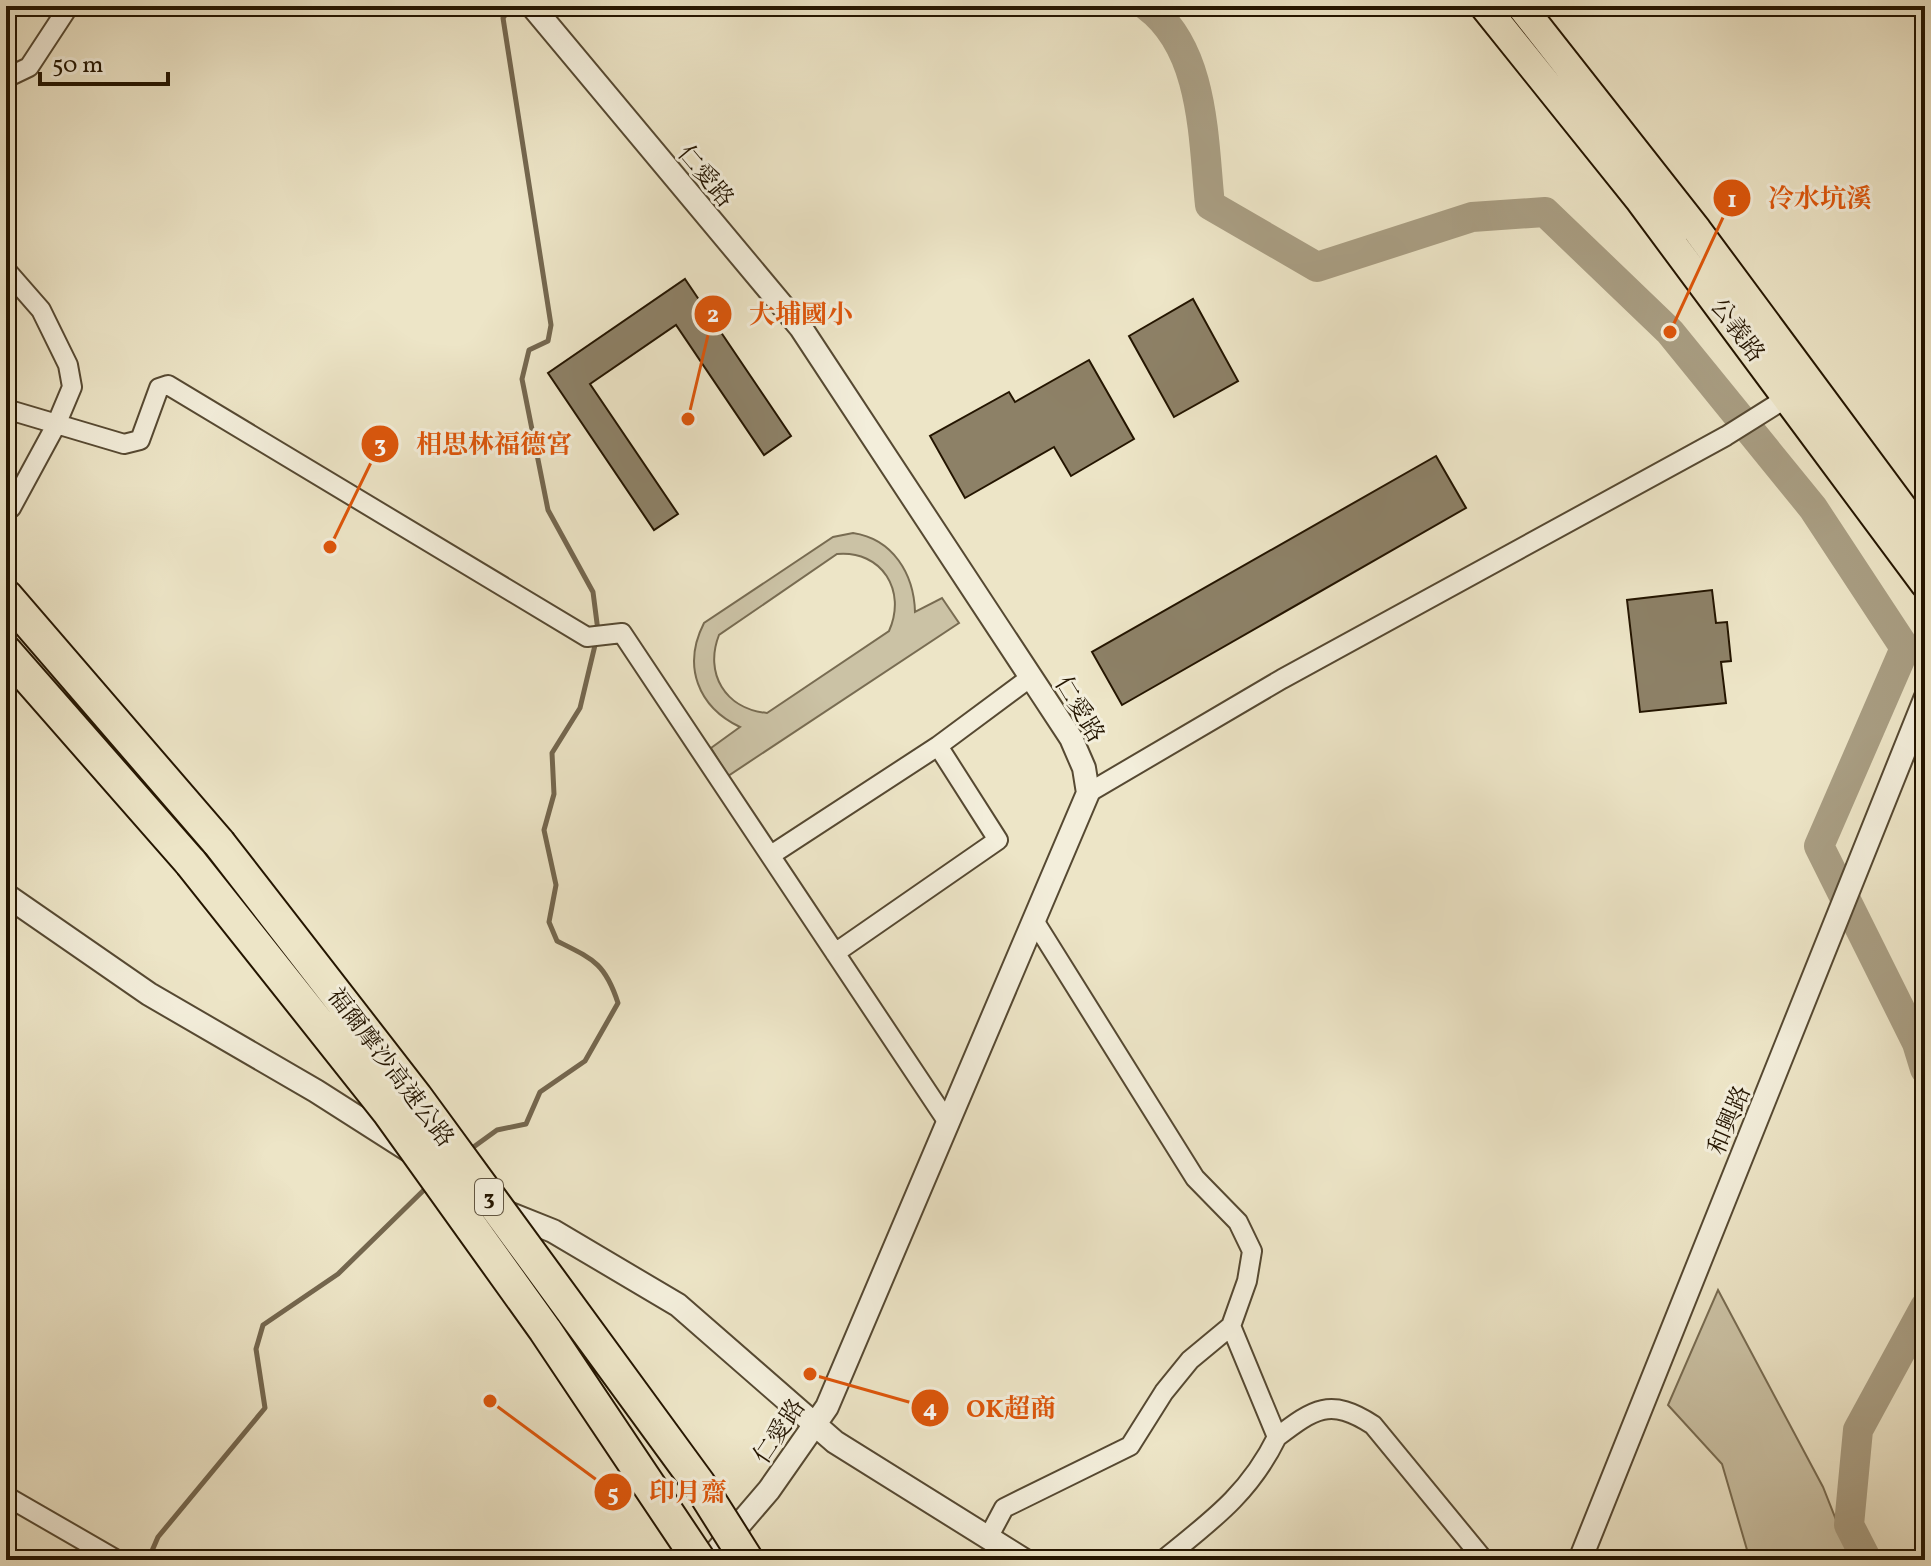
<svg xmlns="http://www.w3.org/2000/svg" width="1931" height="1566" viewBox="0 0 1931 1566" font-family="Vollkorn,'Noto Serif TC',serif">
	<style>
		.green { fill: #cbc2a5; stroke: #786c52; stroke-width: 2; fill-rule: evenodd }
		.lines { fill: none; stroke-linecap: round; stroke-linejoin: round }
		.stream { stroke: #74674f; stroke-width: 5 }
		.river { stroke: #a99e83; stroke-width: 30 }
		.building { fill: #8d8167; stroke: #241500; stroke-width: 2 }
		.minor-casing { stroke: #564932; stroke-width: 22 }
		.tertiary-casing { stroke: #564932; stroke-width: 26 }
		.primary-casing { stroke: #241500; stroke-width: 32 }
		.motorway-casing { stroke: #241500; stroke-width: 36 }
		.minor { stroke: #f3eedb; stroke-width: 18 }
		.tertiary { stroke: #f3eedb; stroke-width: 22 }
		.primary { stroke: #ede5c7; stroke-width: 28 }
		.motorway { stroke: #ede5c7; stroke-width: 32 }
		.motorway-bridge-casing { stroke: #241500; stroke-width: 36; stroke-linecap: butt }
		.motorway-bridge { stroke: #ede5c7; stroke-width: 32 }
		.labels { text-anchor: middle; stroke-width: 6; stroke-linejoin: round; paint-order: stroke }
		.shield { fill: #f3eedb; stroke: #625642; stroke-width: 2 }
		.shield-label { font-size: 22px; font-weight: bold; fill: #241500 }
		.street-label { font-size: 24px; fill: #241500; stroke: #f3eedb }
		.leader { fill: none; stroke: #de560b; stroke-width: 3 }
		.callout-dot { fill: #de560b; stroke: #f3eedb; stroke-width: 3 }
		.mark-label { font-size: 24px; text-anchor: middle; font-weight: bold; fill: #fff }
		.callout-label { font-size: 26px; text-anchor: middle; font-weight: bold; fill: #de560b; stroke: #f3eedb; stroke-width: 6; stroke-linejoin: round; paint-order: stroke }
	</style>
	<rect width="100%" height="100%" fill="#ede5c7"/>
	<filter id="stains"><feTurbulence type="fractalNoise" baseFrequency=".0025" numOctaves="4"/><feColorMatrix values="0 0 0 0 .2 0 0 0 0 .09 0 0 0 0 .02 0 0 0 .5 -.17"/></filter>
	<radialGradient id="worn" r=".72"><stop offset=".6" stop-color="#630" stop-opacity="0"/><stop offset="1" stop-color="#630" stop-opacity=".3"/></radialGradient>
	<path class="green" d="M 853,533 C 893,539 914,574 915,612 L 942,598 L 959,623 L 728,776 L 711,748 L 740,727 C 698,707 682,666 704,623 L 833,537 ZM 837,554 C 882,550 907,591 889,631 L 767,713 C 725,709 704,673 719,635 Z
		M 1718,1290 L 1823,1487 L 1852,1560 L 1750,1560 L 1722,1464 L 1668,1405 Z"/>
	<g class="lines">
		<path class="stream" d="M 512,6 L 503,18 L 551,325 L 548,341 L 529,350 L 522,379 L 548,510 L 593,592 L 598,631
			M 468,1151 L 497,1130 L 526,1124 L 540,1092 L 585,1061 L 618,1003 C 605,963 593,959 557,941 L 549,922 L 556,885 L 544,830 L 554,794 L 552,753 L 580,708 L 596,641
			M 148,1560 L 158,1537 L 265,1408 L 256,1349 L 263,1325 L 338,1274 L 429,1185"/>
		<path class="river" d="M 1147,6 C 1205,49 1203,139 1210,205 L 1317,267 L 1472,217 L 1545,212 L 1670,332 L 1813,508 L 1905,648 L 1819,846 L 1917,1043 L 1925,1069
			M 1867,1560 L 1849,1525 L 1858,1430 L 1925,1307"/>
	</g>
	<path class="building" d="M 685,279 L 791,436 L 764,455 L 676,325 L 590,384 L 678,514 L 654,530 L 548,373 Z
		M 1193,299 L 1238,381 L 1174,417 L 1129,336 Z
		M 1089,360 L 1134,439 L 1071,476 L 1054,447 L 965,498 L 930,436 L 1009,392 L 1015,402 Z
		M 1436,456 L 1466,508 L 1122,705 L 1092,652 Z
		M 1712,590 L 1716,623 L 1727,622 L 1731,661 L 1721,662 L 1726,703 L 1640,712 L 1627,600 Z"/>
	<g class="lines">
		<defs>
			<path id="minor" d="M 6,78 L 29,67 L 69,6
				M 6,270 L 41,310 L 68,365 L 72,387 L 56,425 L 11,508
				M 6,409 L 124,444 L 140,440 L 159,388 L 168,385 L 587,637 L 622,633 L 949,1124
				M 1088,793 L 1282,679 L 1726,436 L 1796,392
				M 771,855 L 938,746 L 1031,677
				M 835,953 L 998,840 L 938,746
				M 1277,1437 C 1314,1409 1330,1397 1373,1425 L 1484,1560
				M 6,1496 L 117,1560
				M 988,1538 L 1004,1508 L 1130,1446 L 1164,1392 L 1190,1360 L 1231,1326 L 1247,1281 L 1252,1251 L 1238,1222 L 1195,1178 L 1035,922
				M 1163,1560 C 1211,1521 1249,1494 1277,1437 L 1231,1326"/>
			<path id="tertiary" d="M 532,6 L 801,328 L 1071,738 L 1084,768 L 1088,793 L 827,1407 L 769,1490 L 709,1560
				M 6,895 L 149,994 L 316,1091 L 410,1151
				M 503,1211 L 553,1231 L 678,1305 L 835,1442 L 1024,1560
				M 1580,1560 L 1925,699"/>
			<path id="primary" d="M 1484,6 L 1639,199 L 1925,584
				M 1521,6 L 1697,230 L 1925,538"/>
			<path id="motorway" d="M 6,596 L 219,843
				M 6,652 L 191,863"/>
		</defs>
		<use href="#minor" class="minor-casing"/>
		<use href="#tertiary" class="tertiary-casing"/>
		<use href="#primary" class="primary-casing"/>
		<use href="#motorway" class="motorway-casing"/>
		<use href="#minor" class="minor"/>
		<use href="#tertiary" class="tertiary"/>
		<use href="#primary" class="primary"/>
		<use href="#motorway" class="motorway"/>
		<defs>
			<path id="motorway-bridge" d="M 219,843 L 416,1097 L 699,1484 L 747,1560
				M 191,863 L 388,1111 L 545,1330 L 699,1560"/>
		</defs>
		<use href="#motorway-bridge" class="motorway-bridge-casing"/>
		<use href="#motorway-bridge" class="motorway-bridge"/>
	</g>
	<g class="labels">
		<rect class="shield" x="475" y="1179" width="28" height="36" rx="6"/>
		<g class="shield-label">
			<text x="489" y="1205">3</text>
		</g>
		<g class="street-label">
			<text transform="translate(706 176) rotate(50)" y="8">仁愛路</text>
			<text transform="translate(1738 330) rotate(53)" y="8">公義路</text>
			<text transform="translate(1080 709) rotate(59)" y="8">仁愛路</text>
			<text transform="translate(391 1067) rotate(53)" y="8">福爾摩沙高速公路</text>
			<text transform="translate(1729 1120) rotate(-67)" y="8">和興路</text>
			<text transform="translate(779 1431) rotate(-56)" y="8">仁愛路</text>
		</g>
	</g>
	<path class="leader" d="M1670 332L1732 198M688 419L713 314M330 547L380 444M810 1374L930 1408M490 1401L613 1492"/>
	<g class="callout-dot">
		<circle cx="1670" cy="332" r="8"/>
		<circle cx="688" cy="419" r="8"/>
		<circle cx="330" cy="547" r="8"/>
		<circle cx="810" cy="1374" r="8"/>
		<circle cx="490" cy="1401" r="8"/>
		<circle cx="1732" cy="198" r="20"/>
		<circle cx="713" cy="314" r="20"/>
		<circle cx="380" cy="444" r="20"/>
		<circle cx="930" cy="1408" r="20"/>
		<circle cx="613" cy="1492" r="20"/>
	</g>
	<g class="mark-label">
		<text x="1732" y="207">1</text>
		<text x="713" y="322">2</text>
		<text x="380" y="452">3</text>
		<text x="930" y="1416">4</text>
		<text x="613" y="1501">5</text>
	</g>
	<g class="callout-label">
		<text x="1820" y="207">冷水坑溪</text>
		<text x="801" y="323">大埔國小</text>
		<text x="494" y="453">相思林福德宮</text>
		<text x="1011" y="1417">OK超商</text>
		<text x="688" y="1501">印月齋</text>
	</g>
	<rect width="1931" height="1566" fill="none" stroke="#ede5c7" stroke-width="32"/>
	<rect x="8" y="8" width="1915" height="1550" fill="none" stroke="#241500" stroke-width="4"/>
	<rect x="16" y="16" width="1899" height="1534" fill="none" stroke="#241500" stroke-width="2"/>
	<path d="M40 72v12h128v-12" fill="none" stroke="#241500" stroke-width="4"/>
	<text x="52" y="72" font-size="24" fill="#241500" stroke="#f3eedb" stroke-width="6" paint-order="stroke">50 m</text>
	<rect width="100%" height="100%" filter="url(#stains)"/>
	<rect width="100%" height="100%" fill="url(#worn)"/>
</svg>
